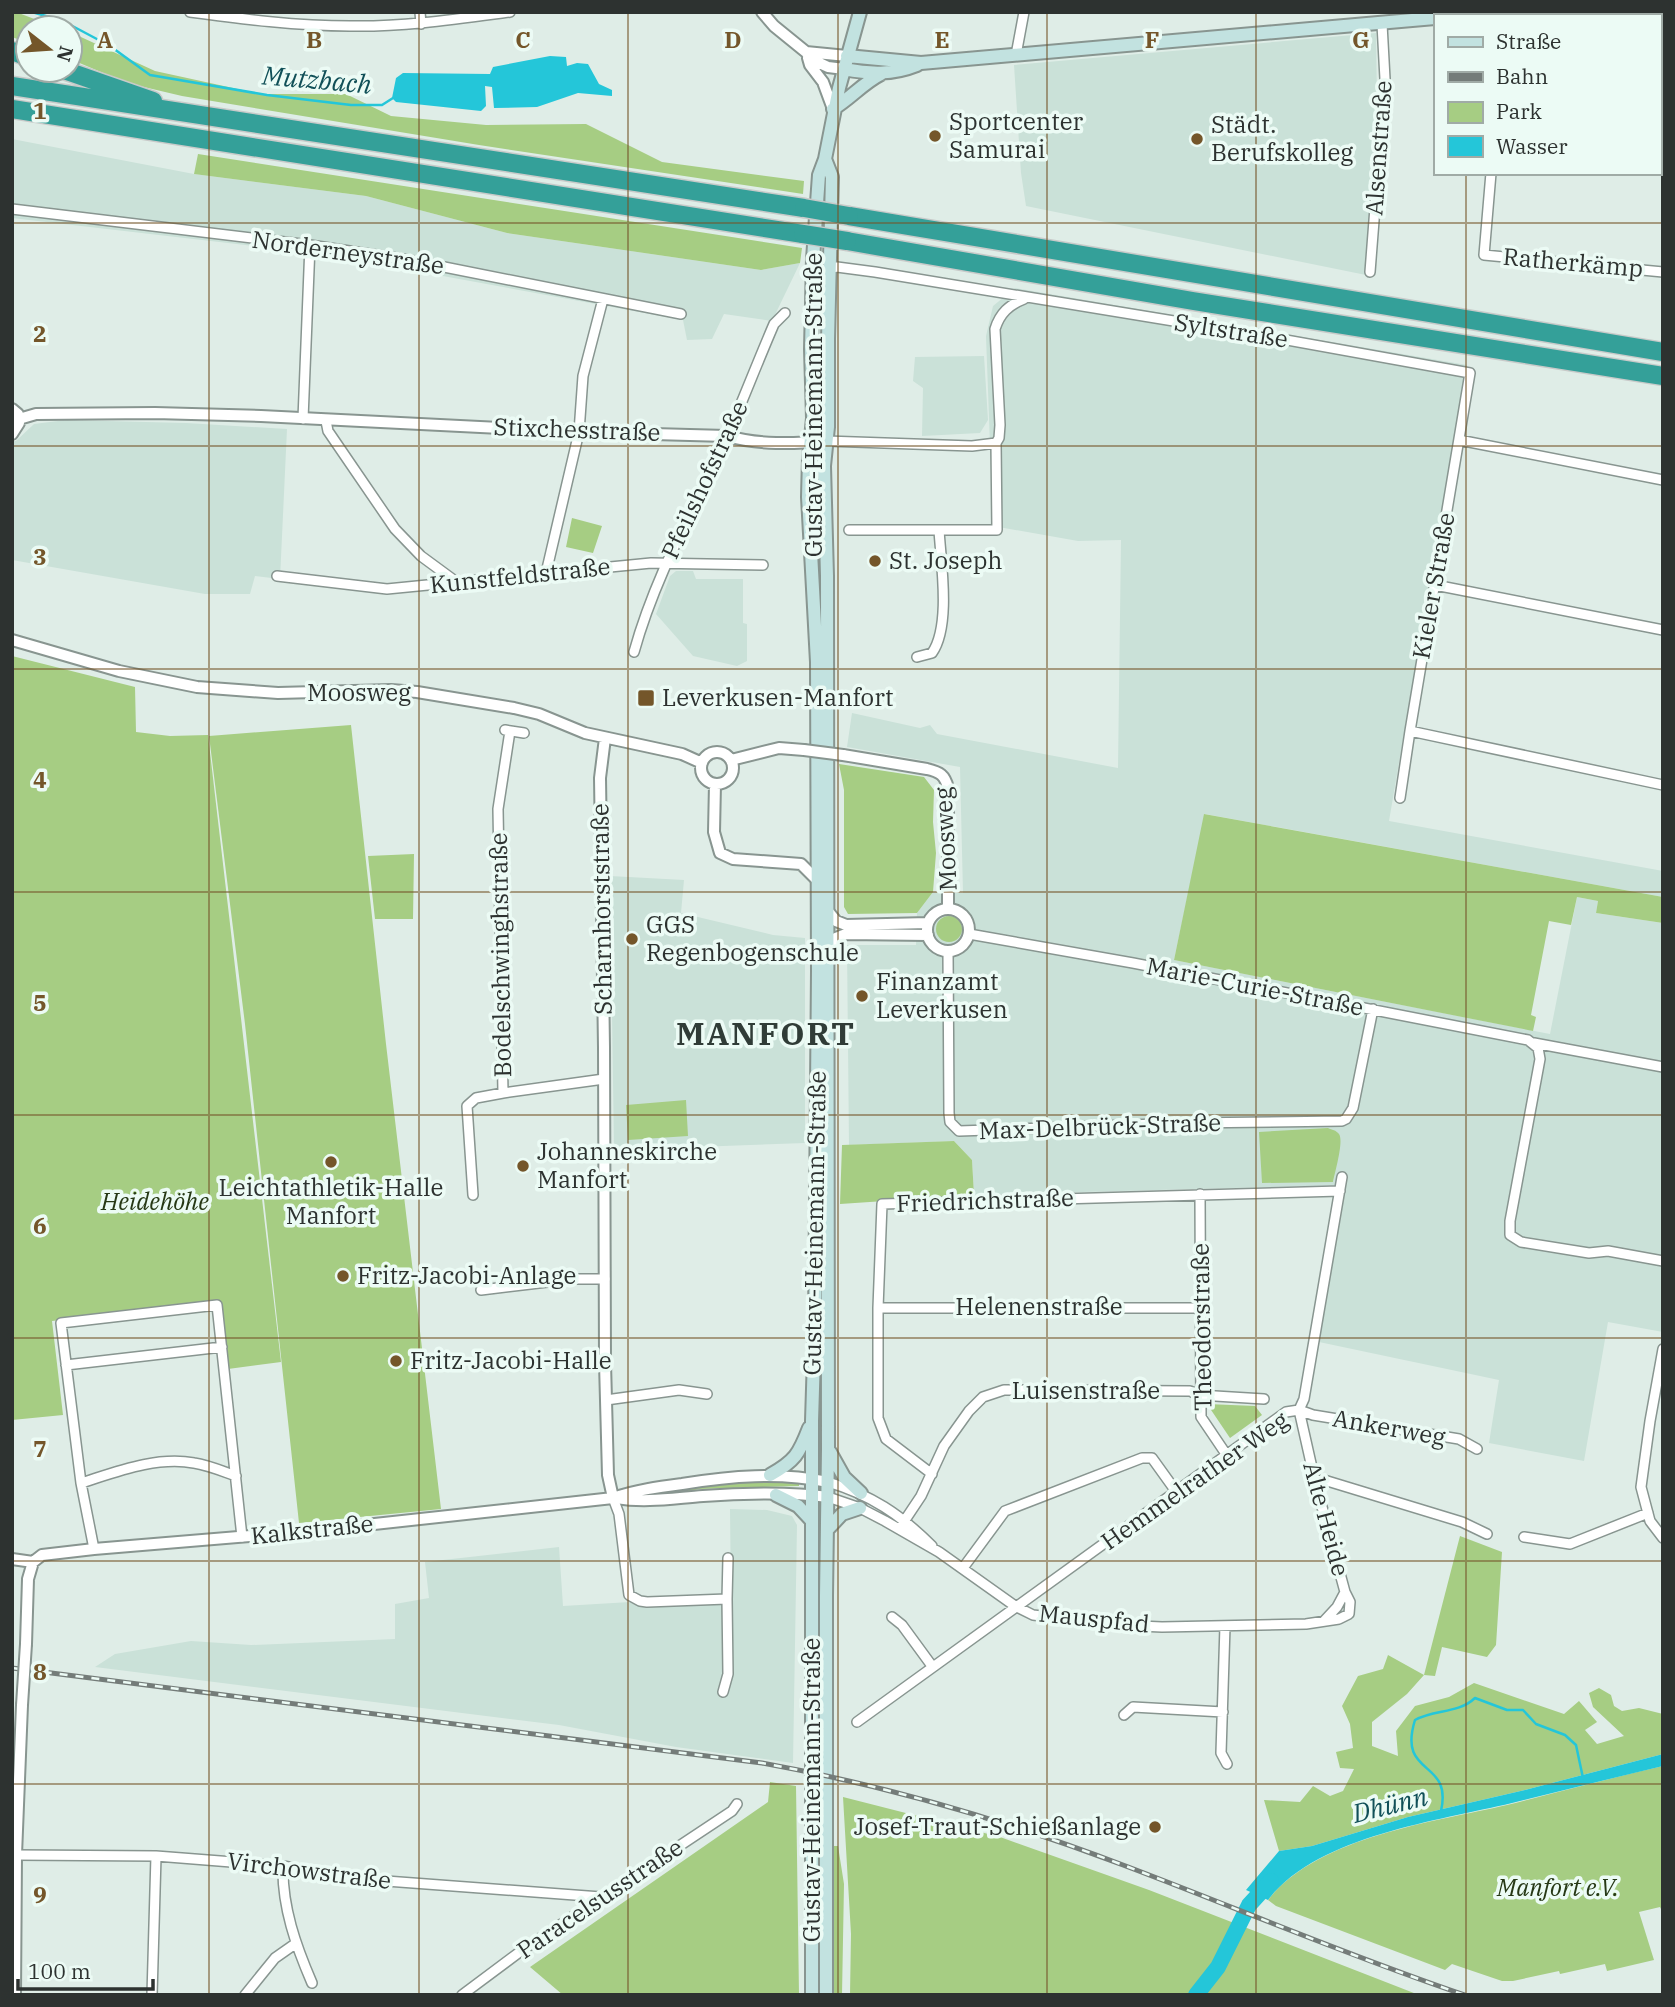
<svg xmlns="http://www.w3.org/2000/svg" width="1675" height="2007" viewBox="0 0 1675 2007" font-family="'IBM Plex Serif',serif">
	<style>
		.built { fill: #cae1d8 }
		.green { fill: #a6cd83 }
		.water { fill: #24c6d9 }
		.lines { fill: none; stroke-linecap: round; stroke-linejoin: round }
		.stream { stroke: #24c6d9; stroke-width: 2.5 }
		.river { stroke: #24c6d9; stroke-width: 16 }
		.minor-casing { stroke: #889590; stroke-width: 12 }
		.tertiary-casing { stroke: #889590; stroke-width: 14 }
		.secondary-casing { stroke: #889590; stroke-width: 16 }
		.motorway-casing { stroke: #c8cac9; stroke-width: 21 }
		.minor { stroke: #fff; stroke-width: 9 }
		.tertiary { stroke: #fff; stroke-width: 10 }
		.secondary { stroke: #c2e2e0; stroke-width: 12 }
		.motorway { stroke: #34a099; stroke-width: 18 }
		.rail-casing { stroke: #747c79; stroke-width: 5 }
		.rail { stroke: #ecfbf5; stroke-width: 2.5; stroke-dasharray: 8; stroke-linecap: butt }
		.tertiary-bridge-casing { stroke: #889590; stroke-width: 14; stroke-linecap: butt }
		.motorway-bridge-casing { stroke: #c8cac9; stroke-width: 21; stroke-linecap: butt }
		.tertiary-bridge { stroke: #fff; stroke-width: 10 }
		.motorway-bridge { stroke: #34a099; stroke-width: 18 }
		.grid { fill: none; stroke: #74562a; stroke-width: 2; stroke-opacity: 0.55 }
		.poi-dot { fill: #74562a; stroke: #ecfbf5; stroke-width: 2.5 }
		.labels { text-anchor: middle; stroke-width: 7; stroke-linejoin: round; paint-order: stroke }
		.poi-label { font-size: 24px; fill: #2d3230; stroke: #ecfbf5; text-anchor: start }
		.street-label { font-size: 24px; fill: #2d3230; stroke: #ecfbf5 }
		.park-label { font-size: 24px; font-style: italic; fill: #263815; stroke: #ecfbf5 }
		.water-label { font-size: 26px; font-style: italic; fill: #115058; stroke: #ecfbf5 }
		.district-label { font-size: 32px; font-weight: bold; letter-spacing: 2px; fill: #303c37; stroke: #ecfbf5 }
		.grid-label { font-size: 23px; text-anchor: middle; font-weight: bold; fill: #74562a; stroke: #ecfbf5; stroke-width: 7; stroke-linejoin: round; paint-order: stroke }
	</style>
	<rect width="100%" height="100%" fill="#dfede7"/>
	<path class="built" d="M 1376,33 L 1377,103 L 1366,275 L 1026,206 L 1021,173 L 1014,65 Z
		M 12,139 L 194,174 L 366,196 L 507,233 L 761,270 L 800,263 L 772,321 L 724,314 L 712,339 L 687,340 L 683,320 L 322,254 L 12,218 Z
		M 1015,288 L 1467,365 L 1389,821 L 1663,871 L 1663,897 L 1205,814 L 1174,960 L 1550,1034 L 1577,897 L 1598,901 L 1596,913 L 1663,923 L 1663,1332 L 1608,1322 L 1584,1461 L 1489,1443 L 1499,1380 L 1319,1342 L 1344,1185 L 974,1195 L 972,1160 L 954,1141 L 849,1145 L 847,945 L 916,945 L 917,913 L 933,892 L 963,893 L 960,767 L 847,747 L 852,713 L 920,728 L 930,725 L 937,734 L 1118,768 L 1121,540 L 1078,541 L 993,526 L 986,336 L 993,306 Z
		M 984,356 L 988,420 L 980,433 L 922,436 L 923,388 L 913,381 L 915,357 Z
		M 66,420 L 186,423 L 287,429 L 280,579 L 255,576 L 250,594 L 205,594 L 12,560 L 12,441 L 16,441 L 34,424 Z
		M 676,571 L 693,571 L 696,579 L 743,579 L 743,623 L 747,624 L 747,661 L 737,666 L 693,656 L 656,614 L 670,576 Z
		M 610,876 L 684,880 L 681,913 L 773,935 L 805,938 L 805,1143 L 614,1150 Z
		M 730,1509 L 767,1510 L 792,1516 L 797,1525 L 793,1763 L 676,1747 L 559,1725 L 95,1667 L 115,1654 L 191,1641 L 251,1645 L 395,1639 L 395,1604 L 429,1598 L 425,1562 L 559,1547 L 563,1606 L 731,1596 Z"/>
	<path class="green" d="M 12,12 L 16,12 L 58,28 L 28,28 L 28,43 L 12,37 Z
		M 70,32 L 155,71 L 260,94 L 346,94 L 391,116 L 486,125 L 586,124 L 662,162 L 804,181 L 803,194 L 479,145 L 182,96 L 127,83 L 70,59 Z
		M 198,154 L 802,248 L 800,263 L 761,270 L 507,233 L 366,196 L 194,174 Z
		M 572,518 L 602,526 L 593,553 L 566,547 Z
		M 12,656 L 135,687 L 136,732 L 170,736 L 208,735 L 281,1362 L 228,1369 L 219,1302 L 52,1321 L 63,1415 L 12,1420 Z
		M 351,725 L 386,1044 L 441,1509 L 299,1523 L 245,1024 L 209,736 Z
		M 839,764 L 924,777 L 934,790 L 933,822 L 936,853 L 933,892 L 917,913 L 848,914 L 844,907 L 844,790 Z
		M 1204,814 L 1663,897 L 1663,923 L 1596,913 L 1598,901 L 1577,897 L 1571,925 L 1549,921 L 1531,1015 L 1536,1017 L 1533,1031 L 1174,960 Z
		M 414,854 L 413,919 L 375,919 L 368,856 Z
		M936 929a13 13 0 1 1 26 0a13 13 0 1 1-26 0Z
		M 686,1100 L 688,1136 L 628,1140 L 626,1105 Z
		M 1328,1128 C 1332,1130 1336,1130 1339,1134 C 1344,1141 1335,1172 1333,1182 L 1262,1183 L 1259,1132 Z
		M 954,1141 L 972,1160 L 974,1195 L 840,1204 L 842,1145 Z
		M 1207,1404 L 1255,1406 L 1262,1415 L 1230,1438 Z
		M 799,1480 L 799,1486 L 700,1489 L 672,1495 L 639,1496 L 718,1483 Z
		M 1460,1536 L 1502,1552 L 1496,1645 L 1487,1657 L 1442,1647 L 1435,1676 L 1424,1675 L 1407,1694 L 1372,1722 L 1372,1746 L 1398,1756 L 1396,1731 L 1415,1706 L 1449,1697 L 1474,1683 L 1564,1714 L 1579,1701 L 1597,1722 L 1585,1730 L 1597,1744 L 1624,1736 L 1593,1707 L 1589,1693 L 1599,1688 L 1611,1695 L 1614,1706 L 1622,1711 L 1639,1708 L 1663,1714 L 1663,1754 L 1525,1790 L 1408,1817 L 1312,1846 L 1279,1851 L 1264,1800 L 1300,1802 L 1313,1786 L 1330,1796 L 1343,1791 L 1354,1769 L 1340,1768 L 1336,1752 L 1353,1748 L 1350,1724 L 1342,1706 L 1358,1676 L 1383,1669 L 1388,1655 L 1424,1675 Z
		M 1663,1766 L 1663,1913 L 1660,1907 L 1639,1912 L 1654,1960 L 1607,1971 L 1605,1964 L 1560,1974 L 1559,1971 L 1513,1981 L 1502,1981 L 1452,1964 L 1445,1970 L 1276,1906 L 1268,1900 C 1317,1837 1433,1822 1507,1805 C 1559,1792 1611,1778 1663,1766 Z
		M 770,1782 L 796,1786 L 799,1995 L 563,1995 L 530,1967 L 768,1802 Z
		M 843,1797 L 1000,1837 L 1149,1890 L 1419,1995 L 850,1995 L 851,1934 Z
		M 832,1846 L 838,1846 L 844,1884 L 842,1995 L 832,1995 Z"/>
	<path class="water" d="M 550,56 L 566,57 L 567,66 L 577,63 L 588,64 L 599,84 L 612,90 L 612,96 L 578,93 L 537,107 L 494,108 L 492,87 L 485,86 L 486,106 L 481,111 L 396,102 L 392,98 L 396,78 L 403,73 L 490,74 L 493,67 Z
		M 1663,1754 L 1663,1766 C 1612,1778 1562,1791 1512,1803 C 1437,1821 1317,1836 1268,1900 L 1246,1890 L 1279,1851 L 1312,1846 L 1408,1817 L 1525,1790 Z"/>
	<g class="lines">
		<path class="stream" d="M 32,12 L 63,21 L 110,46 L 150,75 L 267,95 L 351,105 L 382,105 L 393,98
			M 1441,1811 C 1453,1758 1397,1778 1415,1720 C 1435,1709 1458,1714 1475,1698 L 1507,1710 L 1523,1710 L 1536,1724 L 1565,1735 L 1576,1745 L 1583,1778"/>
		<path class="river" d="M 1196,1995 L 1218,1967 L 1249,1905 L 1271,1881"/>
		<defs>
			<path id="minor" d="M 190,12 C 243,19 296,26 350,26 C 403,27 457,19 510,12
				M 420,12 L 421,24
				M 1501,16 L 1501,12
				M 1016,55 L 1024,12
				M 1659,135 L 1663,135
				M 1491,173 L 1484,255 L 1663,272
				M 12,209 L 310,245 L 409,260 L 681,314
				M 813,272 L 837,267 L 875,272 L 1259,335 L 1470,373 L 1410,731 L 1400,798
				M 1370,272 L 1385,79 L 1382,24
				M 303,419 L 310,245
				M 326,421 L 328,431 L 395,529 L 421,556 L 455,581
				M 1459,440 L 1663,480
				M 826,441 L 972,446 L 996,443
				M 849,530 L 997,530 L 996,443 L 999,438 L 1000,425 L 995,329 C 1000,313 1009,305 1024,299
				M 546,573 L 579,432 L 583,376 L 603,299
				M 277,576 L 387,589 L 651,563 L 763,565
				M 1435,585 L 1663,630
				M 634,652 C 655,576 694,508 727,437 C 743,400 758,361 774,324 L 785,313
				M 917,657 L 932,653 C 951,626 941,563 939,530
				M 505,730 L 524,733
				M 1410,731 L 1663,785
				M 969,934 L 1133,963 L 1528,1040 L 1538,1048 L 1540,1059 L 1510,1221 L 1510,1235 L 1521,1242 L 1589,1253 L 1608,1251 L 1663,1261
				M 948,951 L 949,1113 L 950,1122 L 959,1131 L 1185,1123 L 1342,1121 L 1346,1119 L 1353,1108 L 1373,1009
				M 1534,1043 L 1663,1067
				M 503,1093 L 604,1079
				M 1200,1194 L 1201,1417 L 1226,1454
				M 473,1195 L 467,1106 L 476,1098 L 503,1093 L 498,809 L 510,731
				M 481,1290 L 573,1279 L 605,1279
				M 878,1308 L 1200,1308
				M 1663,1349 L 1650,1421 L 1641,1487 L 1650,1521 L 1663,1538
				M 66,1365 L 222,1347
				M 606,1400 L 679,1390 L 707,1394
				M 932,1474 L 886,1439 L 878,1418 L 878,1308 L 882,1204 L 1340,1191
				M 1315,1481 L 1324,1480 L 1462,1522 L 1487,1534
				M 828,1482 C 871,1495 900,1514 932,1546
				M 81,1483 C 116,1472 156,1456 194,1463 C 208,1465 222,1471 236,1476
				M 828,1497 L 860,1508 L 885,1521 L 939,1552 L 1015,1606 L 1033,1615 L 1117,1625 L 1162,1627 L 1306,1624 L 1339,1619 L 1349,1614 L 1350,1602 L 1345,1592
				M 613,1498 L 619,1514 L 629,1595 L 640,1601 L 647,1602 L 727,1599 L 728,1674 L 723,1692
				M 899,1529 L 921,1496 L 944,1446 L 969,1411 L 983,1397 L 1004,1390 L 1190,1391 L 1199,1395 L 1264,1399
				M 1524,1537 L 1570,1544 L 1648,1513
				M 94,1549 L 81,1483 L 61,1323 L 217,1305 L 242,1537
				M 963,1568 L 1005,1511 L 1142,1458 L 1152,1458 L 1175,1490
				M 727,1599 L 728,1558
				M 892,1617 L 902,1625 L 932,1666
				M 1324,1621 L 1337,1607 L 1345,1592 L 1315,1481 L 1299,1410 L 1304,1399 L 1342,1177
				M 1225,1626 L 1221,1753 L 1227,1764
				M 1124,1715 L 1133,1707 L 1223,1712
				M 857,1722 L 1286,1412 L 1299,1410 L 1313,1415 L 1459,1439 L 1477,1449
				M 16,1855 L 156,1856 L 283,1866 L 346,1878 L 601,1897
				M 283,1866 C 282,1907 296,1946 312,1983
				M 152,1995 L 156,1856
				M 245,1995 L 275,1958 L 295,1944
				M 462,1995 L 521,1951 L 732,1811 L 737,1804"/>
			<path id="tertiary" d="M 762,12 L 774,26 L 806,52 L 811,59 L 828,67 L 844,69
				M 806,52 L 847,56
				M 808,58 L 810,65 L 823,82 L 833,109
				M 12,409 L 18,414 L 19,423 L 12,434
				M 19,419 L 36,414 L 155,413 L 261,416 L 579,432 L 727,436 C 759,445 793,444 826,441
				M 12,640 L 119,671 L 197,687 L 278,693 L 391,690 L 417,692 L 514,708 L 539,714 L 585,733 L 682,754 L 702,763
				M 605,738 L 600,778 L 604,1047 L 605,1363 L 608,1475 L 613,1498
				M701 768a16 16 0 1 1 32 0a16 16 0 1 1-32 0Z
				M 843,755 L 927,769 C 940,772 945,775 948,788 L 948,908
				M 731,760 L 779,748 L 804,750
				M 715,784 L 714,832 L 720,853 L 733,859 L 801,864 L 817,880
				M927 930a21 21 0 1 1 42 0a21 21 0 1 1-42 0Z
				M 827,910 L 836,921 L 846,925 L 928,923
				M 827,949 L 836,938 L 846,934 L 928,935
				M 616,1498 C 646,1503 674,1498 703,1496 C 740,1493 792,1492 828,1497
				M 12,1559 L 33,1562 L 42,1555 L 94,1549 L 310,1531 L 613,1498 C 636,1490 659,1487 682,1484 C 731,1476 779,1472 828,1482
				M 26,1644 L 28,1579 L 33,1562
				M 15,1995 L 16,1855 L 22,1705"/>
			<path id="secondary" d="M 1459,16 L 1494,12
				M 847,56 L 921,63 L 1435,18
				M 844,69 C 870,74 892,75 917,65
				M 833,109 C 851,98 863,83 881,74
				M 825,159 L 832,177 L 828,339 L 828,427 L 824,466 L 827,576 L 828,1449 L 826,1596 L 826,1995
				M 830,1452 L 844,1477 L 861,1493
				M 770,1475 C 795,1461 799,1454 809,1428
				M 776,1495 L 798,1506 L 812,1521
				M 827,1530 L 842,1514 L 860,1508
				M 812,1995 L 812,1421 L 815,1324 L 818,971 L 817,662 L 808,497 L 809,458 L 813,418 L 811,349 L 813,259 L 819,175 L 825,159 L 839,88 L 860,12"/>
			<path id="motorway" d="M 12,51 L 28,57
				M 64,70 L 153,101
				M 12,86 L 804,208
				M 12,109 L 803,234
				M 849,216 L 1663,352
				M 847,241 L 1193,301 L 1663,376"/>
		</defs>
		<use href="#minor" class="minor-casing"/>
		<use href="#tertiary" class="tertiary-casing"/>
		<use href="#secondary" class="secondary-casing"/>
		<use href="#motorway" class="motorway-casing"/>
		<use href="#minor" class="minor"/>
		<use href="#tertiary" class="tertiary"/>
		<use href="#secondary" class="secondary"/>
		<use href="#motorway" class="motorway"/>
		<defs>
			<path id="rail" d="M 12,1668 L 762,1763 C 884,1785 1007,1821 1123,1865 C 1237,1908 1349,1956 1465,1995"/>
		</defs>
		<use href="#rail" class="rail-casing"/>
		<use href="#rail" class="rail"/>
		<defs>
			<path id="tertiary-bridge" d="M 804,750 L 843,755
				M 22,1705 L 26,1644"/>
			<path id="motorway-bridge" d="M 804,208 L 849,216
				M 803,234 L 847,241"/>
		</defs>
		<use href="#tertiary-bridge" class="tertiary-bridge-casing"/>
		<use href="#motorway-bridge" class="motorway-bridge-casing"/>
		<use href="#tertiary-bridge" class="tertiary-bridge"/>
		<use href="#motorway-bridge" class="motorway-bridge"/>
	</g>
	<path class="grid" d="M 209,12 L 209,1995M 419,12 L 419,1995M 628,12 L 628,1995M 838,12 L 838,1995M 1047,12 L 1047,1995M 1256,12 L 1256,1995M 1466,12 L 1466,16M 1466,173 L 1466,1995M 12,223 L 1663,223M 12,446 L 1663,446M 12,669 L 1663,669M 12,892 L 1663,892M 12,1115 L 1663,1115M 12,1338 L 1663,1338M 12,1561 L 1663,1561M 12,1784 L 1663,1784"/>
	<g class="poi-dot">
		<circle cx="935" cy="136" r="7"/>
		<circle cx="1197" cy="139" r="7"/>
		<circle cx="875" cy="561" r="7"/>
		<rect x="637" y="689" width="18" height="18" rx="3.5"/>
		<circle cx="632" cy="939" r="7"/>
		<circle cx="862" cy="996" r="7"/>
		<circle cx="331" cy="1162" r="7"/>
		<circle cx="523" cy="1166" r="7"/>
		<circle cx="343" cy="1276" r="7"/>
		<circle cx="396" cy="1361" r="7"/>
		<circle cx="1155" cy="1827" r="7"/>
	</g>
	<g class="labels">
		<g class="poi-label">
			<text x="949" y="130">Sportcenter<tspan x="949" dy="28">Samurai</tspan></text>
			<text x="1211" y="133">Städt.<tspan x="1211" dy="28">Berufskolleg</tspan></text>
			<text x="889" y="569">St. Joseph</text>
			<text x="662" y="706">Leverkusen-Manfort</text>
			<text x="646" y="933">GGS<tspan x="646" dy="28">Regenbogenschule</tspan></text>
			<text x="876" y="990">Finanzamt<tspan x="876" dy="28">Leverkusen</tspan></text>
			<text x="537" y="1160">Johanneskirche<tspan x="537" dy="28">Manfort</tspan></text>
			<text x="331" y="1196" text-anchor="middle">Leichtathletik-Halle<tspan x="331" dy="28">Manfort</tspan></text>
			<text x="357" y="1284">Fritz-Jacobi-Anlage</text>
			<text x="410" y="1369">Fritz-Jacobi-Halle</text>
			<text x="1141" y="1835" text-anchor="end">Josef-Traut-Schießanlage</text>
		</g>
		<g class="street-label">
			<text transform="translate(1379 148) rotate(-86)" y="8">Alsenstraße</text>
			<text transform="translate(348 253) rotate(8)" y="8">Norderneystraße</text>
			<text transform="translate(1573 263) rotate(5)" y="8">Ratherkämp</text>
			<text transform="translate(1231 331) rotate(9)" y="8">Syltstraße</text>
			<text transform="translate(814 405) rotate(-90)" y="8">Gustav-Heinemann-Straße</text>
			<text transform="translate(577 430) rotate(2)" y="8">Stixchesstraße</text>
			<text transform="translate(705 480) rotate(-65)" y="8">Pfeilshofstraße</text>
			<text transform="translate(520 576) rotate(-6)" y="8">Kunstfeldstraße</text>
			<text transform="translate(1434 586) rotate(-80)" y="8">Kieler Straße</text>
			<text x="359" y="701">Moosweg</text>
			<text transform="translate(946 839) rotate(-93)" y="8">Moosweg</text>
			<text transform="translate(602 909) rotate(-91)" y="8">Scharnhorststraße</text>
			<text transform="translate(501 955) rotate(-91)" y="8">Bodelschwinghstraße</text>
			<text transform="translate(1255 987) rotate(11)" y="8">Marie-Curie-Straße</text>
			<text transform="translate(1100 1127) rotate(-2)" y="8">Max-Delbrück-Straße</text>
			<text transform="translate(985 1201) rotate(-2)" y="8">Friedrichstraße</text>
			<text transform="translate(815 1223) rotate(-89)" y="8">Gustav-Heinemann-Straße</text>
			<text x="1039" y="1315">Helenenstraße</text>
			<text transform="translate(1202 1327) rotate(-91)" y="8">Theodorstraße</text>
			<text x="1086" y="1399">Luisenstraße</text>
			<text transform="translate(1389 1428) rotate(10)" y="8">Ankerweg</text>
			<text transform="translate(1195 1481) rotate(-35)" y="8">Hemmelrather Weg</text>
			<text transform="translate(1326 1519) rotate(75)" y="8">Alte Heide</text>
			<text transform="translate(312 1530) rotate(-6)" y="8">Kalkstraße</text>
			<text transform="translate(1094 1619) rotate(6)" y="8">Mauspfad</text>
			<text transform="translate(812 1790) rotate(-90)" y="8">Gustav-Heinemann-Straße</text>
			<text transform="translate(309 1871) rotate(7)" y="8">Virchowstraße</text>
			<text transform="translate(600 1899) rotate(-34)" y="8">Paracelsusstraße</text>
		</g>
		<g class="park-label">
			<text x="155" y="1210">Heidehöhe</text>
			<text x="1558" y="1896">Manfort e.V.</text>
		</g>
		<g class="water-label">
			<text transform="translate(317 80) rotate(5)" y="9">Mutzbach</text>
			<text transform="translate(1390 1805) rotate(-14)" y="9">Dhünn</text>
		</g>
		<g class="district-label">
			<text x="766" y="1045">MANFORT</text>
		</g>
	</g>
	<g class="grid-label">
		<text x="105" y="48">A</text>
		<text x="314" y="48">B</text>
		<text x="523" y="48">C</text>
		<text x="733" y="48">D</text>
		<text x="942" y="48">E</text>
		<text x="1152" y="48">F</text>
		<text x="1361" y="48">G</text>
		<text x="40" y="119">1</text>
		<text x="40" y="342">2</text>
		<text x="40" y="565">3</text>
		<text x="40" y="788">4</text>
		<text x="40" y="1011">5</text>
		<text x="40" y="1234">6</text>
		<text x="40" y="1457">7</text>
		<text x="40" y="1680">8</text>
		<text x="40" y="1903">9</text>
	</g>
	<rect width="1675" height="2007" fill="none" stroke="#2d3230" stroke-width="28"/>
	<rect x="1434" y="14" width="228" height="161" fill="#ecfbf5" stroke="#a0aba6" stroke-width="2"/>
	<rect x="1448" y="37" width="35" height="10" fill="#c2e2e0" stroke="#a0aba6" stroke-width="2"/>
	<text x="1496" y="49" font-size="21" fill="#2d3230">Straße</text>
	<rect x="1448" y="72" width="35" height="10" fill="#747c79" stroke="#a0aba6" stroke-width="2"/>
	<text x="1496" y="84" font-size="21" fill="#2d3230">Bahn</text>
	<rect x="1448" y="102" width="35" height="21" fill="#a6cd83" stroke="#a0aba6" stroke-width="2"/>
	<text x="1496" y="119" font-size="21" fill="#2d3230">Park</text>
	<rect x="1448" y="136" width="35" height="21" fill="#24c6d9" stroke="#a0aba6" stroke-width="2"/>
	<text x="1496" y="154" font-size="21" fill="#2d3230">Wasser</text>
	<g transform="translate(49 49) rotate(107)"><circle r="33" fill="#ecfbf5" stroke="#a0aba6" stroke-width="2"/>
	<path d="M0-5L12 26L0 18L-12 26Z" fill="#74562a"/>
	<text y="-10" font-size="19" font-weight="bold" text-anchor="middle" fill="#2d3230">N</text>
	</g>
	<path d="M18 1979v10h135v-10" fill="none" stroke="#2d3230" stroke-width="3.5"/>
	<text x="28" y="1979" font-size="21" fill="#2d3230" stroke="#ecfbf5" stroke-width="5" paint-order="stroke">100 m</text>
</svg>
